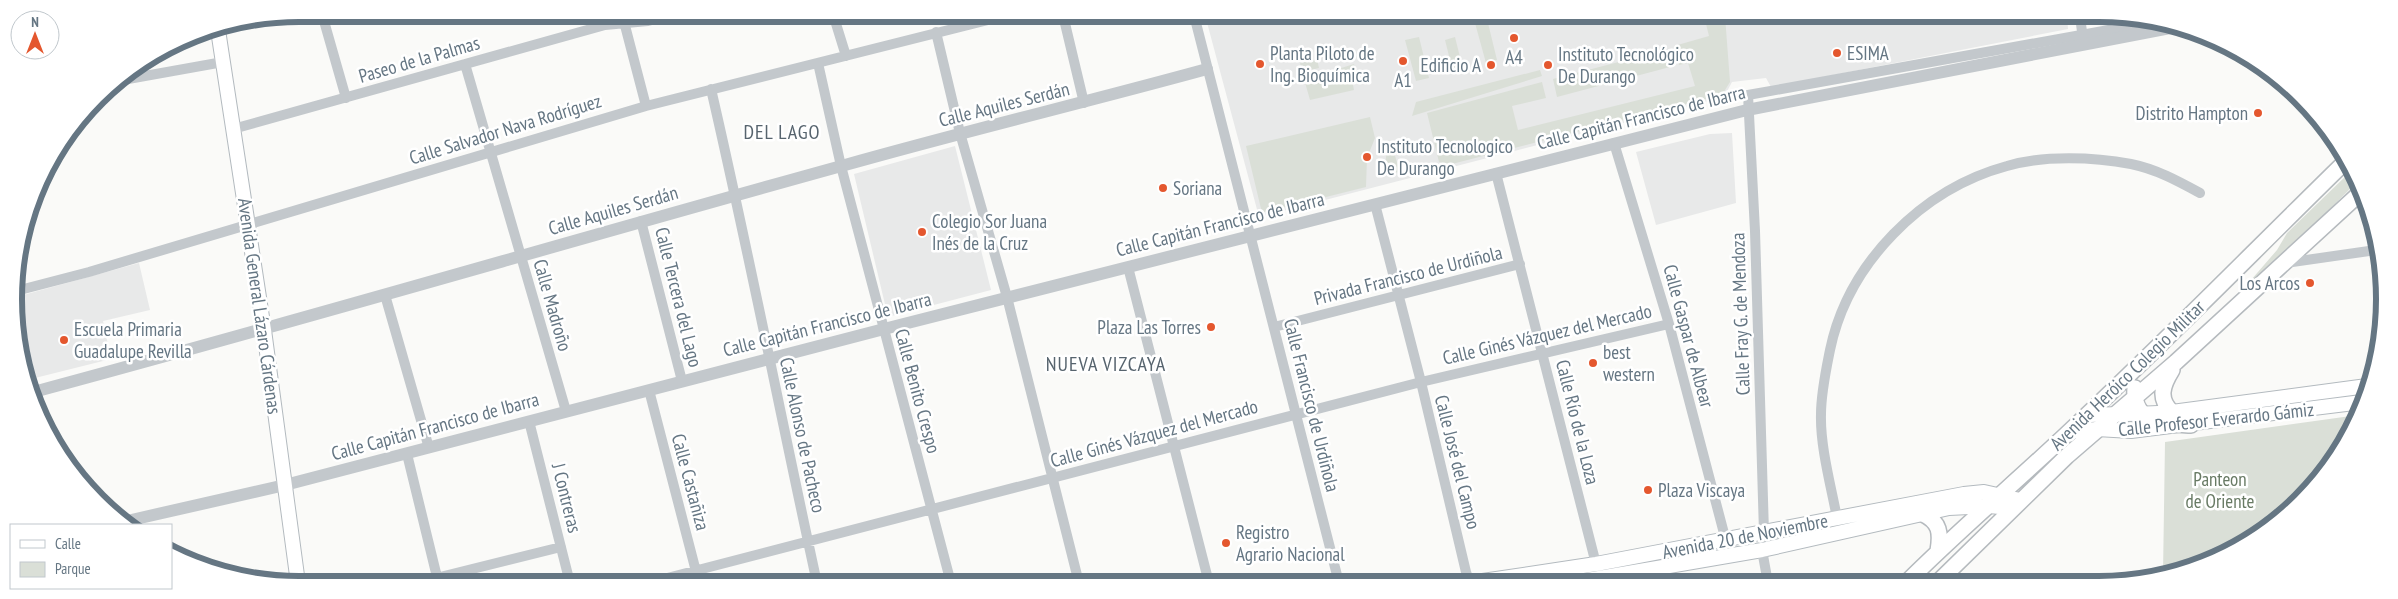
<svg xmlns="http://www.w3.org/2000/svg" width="2398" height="599" viewBox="0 0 2398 599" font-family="'PT Sans Narrow',sans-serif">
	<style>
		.built { fill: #e8e9e9 }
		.green { fill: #dadfd7 }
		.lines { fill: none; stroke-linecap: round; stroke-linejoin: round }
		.secondary-casing { stroke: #b3babf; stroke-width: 16 }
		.primary-casing { stroke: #b5babe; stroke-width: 18 }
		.minor { stroke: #c3c8cc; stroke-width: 10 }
		.tertiary { stroke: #c3c8cc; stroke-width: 12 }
		.secondary { stroke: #fff; stroke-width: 14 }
		.primary { stroke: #fff; stroke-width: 15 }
		.poi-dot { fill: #e4572e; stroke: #fff; stroke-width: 2 }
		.labels { text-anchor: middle; stroke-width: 5; stroke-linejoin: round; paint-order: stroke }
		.poi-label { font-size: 19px; fill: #657683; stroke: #fff; text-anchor: start }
		.street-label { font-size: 19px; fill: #657683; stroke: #fff }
		.park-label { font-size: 19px; fill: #687a64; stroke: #fff }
		.neighbourhood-label { font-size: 20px; letter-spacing: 1px; fill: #57646e; stroke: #fff }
		.rim { fill: none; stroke: #657683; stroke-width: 6 }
	</style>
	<rect width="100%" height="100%" fill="#fafaf8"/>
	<path class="built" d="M 1205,15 L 2067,16 L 2068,29 L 1771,87 L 1766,78 L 1732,82 L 1724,97 L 1259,217 Z
		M 1732,133 L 1736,203 L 1656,225 L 1636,152 L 1710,134 Z
		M 955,146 L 991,290 L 888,317 L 854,174 Z
		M 139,263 L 150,310 L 103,321 L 111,359 L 27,380 L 16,297 Z"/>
	<path class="green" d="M 1704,16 L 1725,16 L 1730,82 L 1722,95 L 1448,165 L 1439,162 L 1427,113 L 1542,82 L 1546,98 L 1512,106 L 1518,130 L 1695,86 L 1688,63 L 1679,65 L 1674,46 L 1709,36 Z
		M 1487,19 L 1497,60 L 1486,63 L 1475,23 Z
		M 1419,37 L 1429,78 L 1416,81 L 1405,40 Z
		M 1455,37 L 1463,69 L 1453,72 L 1445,40 Z
		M 1350,48 L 1352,58 L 1336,62 L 1333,53 Z
		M 1665,50 L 1670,67 L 1557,97 L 1553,79 Z
		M 1317,59 L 1319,68 L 1302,72 L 1300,63 Z
		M 1354,64 L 1357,74 L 1340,78 L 1338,69 Z
		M 1540,70 L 1542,76 L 1412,116 L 1416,102 Z
		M 1321,75 L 1324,86 L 1352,80 L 1354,90 L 1310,100 L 1304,79 Z
		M 1370,117 L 1375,138 L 1367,158 L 1366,187 L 1262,213 L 1246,146 Z
		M 1391,142 L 1398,166 L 1420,163 L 1421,171 L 1384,173 L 1387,150 Z
		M 2349,173 L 2354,185 L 2206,332 L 2277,250 L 2287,233 Z
		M 2358,415 L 2355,426 L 2300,502 L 2225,556 L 2163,574 L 2165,442 Z"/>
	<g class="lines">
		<defs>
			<path id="secondary" d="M 218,30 L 264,330 L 298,583
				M 2088,415 C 2116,413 2144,415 2172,412 L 2367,386
				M 2070,432 L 2097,429 L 2131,431 L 2362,402
				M 1469,583 L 1596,564 L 1964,494 L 1984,492 L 2020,500
				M 1570,583 L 1762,550 L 1949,508 L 1989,506 L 2011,508"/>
			<path id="primary" d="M 2172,370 C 2162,386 2158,399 2172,412
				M 2135,388 C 2132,424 2165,424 2191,425
				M 1923,514 C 1940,522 1941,533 1938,551
				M 1906,583 C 1959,530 2016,482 2070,431 C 2163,344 2253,252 2344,163
				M 1937,583 L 2067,456 L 2176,362 L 2359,194"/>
		</defs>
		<use href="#secondary" class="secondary-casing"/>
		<use href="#primary" class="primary-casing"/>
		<path class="minor" d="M 322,14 L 346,98
			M 622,14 L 646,106
			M 833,14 L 846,56
			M 1063,15 L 1084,103
			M 1194,15 L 1339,583
			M 2080,16 L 2083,40
			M 936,32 L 960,133 L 1007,297 L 1079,583
			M 818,63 L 841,166 L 951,583
			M 465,64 L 566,411
			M 117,81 L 223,62
			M 711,89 C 749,253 781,418 817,583
			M 233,129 L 605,25 L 648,21 L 674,14
			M 1614,143 L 1669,324 L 1726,541
			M 1496,173 L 1596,564
			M 1375,204 L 1421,382 L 1466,572 L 1470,583
			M 641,221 L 682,381
			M 2285,263 L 2376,250
			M 1128,267 L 1209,583
			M 16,291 L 89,272 L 646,106 L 1008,15
			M 385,295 L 429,448
			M 1274,327 L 1520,264
			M 649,390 L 699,583
			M 529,421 L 570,583
			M 407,454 L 437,577
			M 1837,518 C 1831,486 1820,446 1821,414 C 1821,393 1826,370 1830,350 C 1848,263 1922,189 2007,166 C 2044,155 2094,157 2131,164 C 2156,169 2178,181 2200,193
			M 1764,533 L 1755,231 L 1748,95 L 2153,22
			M 1762,550 L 1768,583
			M 1647,569 L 1650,583
			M 416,583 L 561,547
			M 648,583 L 1421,382 L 1669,324"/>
		<path class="tertiary" d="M 30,393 C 302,320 573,240 845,165 C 965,131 1087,102 1207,69
			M 127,521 L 285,485 L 884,329 L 1747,110 L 2170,28"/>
		<use href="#secondary" class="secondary"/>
		<use href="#primary" class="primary"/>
	</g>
	<g class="poi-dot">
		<circle cx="1514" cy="38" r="5"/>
		<circle cx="1837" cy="53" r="5"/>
		<circle cx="1403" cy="61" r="5"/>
		<circle cx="1260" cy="64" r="5"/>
		<circle cx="1491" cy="65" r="5"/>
		<circle cx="1548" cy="65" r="5"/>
		<circle cx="2258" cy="113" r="5"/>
		<circle cx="1367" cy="157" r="5"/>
		<circle cx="1163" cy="188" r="5"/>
		<circle cx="922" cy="232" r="5"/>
		<circle cx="2310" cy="283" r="5"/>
		<circle cx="1211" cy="327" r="5"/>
		<circle cx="64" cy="340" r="5"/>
		<circle cx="1593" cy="363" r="5"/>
		<circle cx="1648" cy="490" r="5"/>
		<circle cx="1226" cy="543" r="5"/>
	</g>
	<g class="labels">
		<g class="poi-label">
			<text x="1270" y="60">Planta Piloto de<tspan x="1270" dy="22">Ing. Bioquímica</tspan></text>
			<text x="1847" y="60">ESIMA</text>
			<text x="1558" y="61">Instituto Tecnológico<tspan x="1558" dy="22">De Durango</tspan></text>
			<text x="1514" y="64" text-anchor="middle">A4</text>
			<text x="1481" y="72" text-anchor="end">Edificio A</text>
			<text x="1403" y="87" text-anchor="middle">A1</text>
			<text x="2248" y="120" text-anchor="end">Distrito Hampton</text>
			<text x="1377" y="153">Instituto Tecnologico<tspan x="1377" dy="22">De Durango</tspan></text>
			<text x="1173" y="195">Soriana</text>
			<text x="932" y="228">Colegio Sor Juana<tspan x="932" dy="22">Inés de la Cruz</tspan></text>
			<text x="2300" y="290" text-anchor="end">Los Arcos</text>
			<text x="1201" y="334" text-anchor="end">Plaza Las Torres</text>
			<text x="74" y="336">Escuela Primaria<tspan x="74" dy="22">Guadalupe Revilla</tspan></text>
			<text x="1603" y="359">best<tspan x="1603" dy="22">western</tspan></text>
			<text x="1658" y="497">Plaza Viscaya</text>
			<text x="1236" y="539">Registro<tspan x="1236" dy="22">Agrario Nacional</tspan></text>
		</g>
		<g class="street-label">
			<text transform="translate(419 59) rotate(-16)" y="7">Paseo de la Palmas</text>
			<text transform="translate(1004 104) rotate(-14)" y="7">Calle Aquiles Serdán</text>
			<text transform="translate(1641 117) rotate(-14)" y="7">Calle Capitán Francisco de Ibarra</text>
			<text transform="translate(505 129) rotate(-17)" y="7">Calle Salvador Nava Rodríguez</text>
			<text transform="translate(613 210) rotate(-16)" y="7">Calle Aquiles Serdán</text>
			<text transform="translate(1220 224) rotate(-14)" y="7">Calle Capitán Francisco de Ibarra</text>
			<text transform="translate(1408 275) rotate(-14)" y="7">Privada Francisco de Urdiñola</text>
			<text transform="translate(679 297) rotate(76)" y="7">Calle Tercera del Lago</text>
			<text transform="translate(553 305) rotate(74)" y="7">Calle Madroño</text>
			<text transform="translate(260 306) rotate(82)" y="7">Avenida General Lázaro Cárdenas</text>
			<text transform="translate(1740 314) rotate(-92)" y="7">Calle Fray G. de Mendoza</text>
			<text transform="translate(827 324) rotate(-14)" y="7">Calle Capitán Francisco de Ibarra</text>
			<text transform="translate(1547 334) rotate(-13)" y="7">Calle Ginés Vázquez del Mercado</text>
			<text transform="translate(1689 336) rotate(75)" y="7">Calle Gaspar de Albear</text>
			<text transform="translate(2127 375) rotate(-44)" y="7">Avenida Heróico Colegio Militar</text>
			<text transform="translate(918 391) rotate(75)" y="7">Calle Benito Crespo</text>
			<text transform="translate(1312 405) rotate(76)" y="7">Calle Francisco de Urdiñola</text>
			<text transform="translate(2216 419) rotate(-6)" y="7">Calle Profesor Everardo Gámiz</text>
			<text transform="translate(1578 422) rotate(76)" y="7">Calle Río de la Loza</text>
			<text transform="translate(435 426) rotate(-15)" y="7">Calle Capitán Francisco de Ibarra</text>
			<text transform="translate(1154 433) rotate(-15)" y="7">Calle Ginés Vázquez del Mercado</text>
			<text transform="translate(803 435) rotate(78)" y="7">Calle Alonso de Pacheco</text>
			<text transform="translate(1458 462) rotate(76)" y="7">Calle José del Campo</text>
			<text transform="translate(691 482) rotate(75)" y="7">Calle Castañiza</text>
			<text transform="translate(567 498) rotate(76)" y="7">J Contreras</text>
			<text transform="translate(1745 536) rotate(-11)" y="7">Avenida 20 de Noviembre</text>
		</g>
		<g class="park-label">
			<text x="2220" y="486">Panteon<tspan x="2220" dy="22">de Oriente</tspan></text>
		</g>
		<g class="neighbourhood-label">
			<text x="782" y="139">DEL LAGO</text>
			<text x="1106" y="371">NUEVA VIZCAYA</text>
		</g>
	</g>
	<path d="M0 0H2398V599H0ZM299 22H2099A277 277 0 0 1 2376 299V299A277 277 0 0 1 2099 576H299A277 277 0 0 1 22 299V299A277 277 0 0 1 299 22Z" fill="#fff" fill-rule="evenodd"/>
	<path class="rim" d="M299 22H2099A277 277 0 0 1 2376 299V299A277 277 0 0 1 2099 576H299A277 277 0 0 1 22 299V299A277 277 0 0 1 299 22Z"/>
	<rect x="10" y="524" width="162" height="65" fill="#ffffff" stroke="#c1c8cd"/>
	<rect x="20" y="540" width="25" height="8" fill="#ffffff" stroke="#c1c8cd"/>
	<text x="55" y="549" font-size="15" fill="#657683">Calle</text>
	<rect x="20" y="562" width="25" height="15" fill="#dadfd7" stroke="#c1c8cd"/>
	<text x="55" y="574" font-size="15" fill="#657683">Parque</text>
	<g transform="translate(35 35)"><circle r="24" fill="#ffffff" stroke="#c1c8cd"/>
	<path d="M0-4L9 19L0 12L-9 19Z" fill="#e4572e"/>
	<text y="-8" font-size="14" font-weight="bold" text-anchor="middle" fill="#657683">N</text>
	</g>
</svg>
